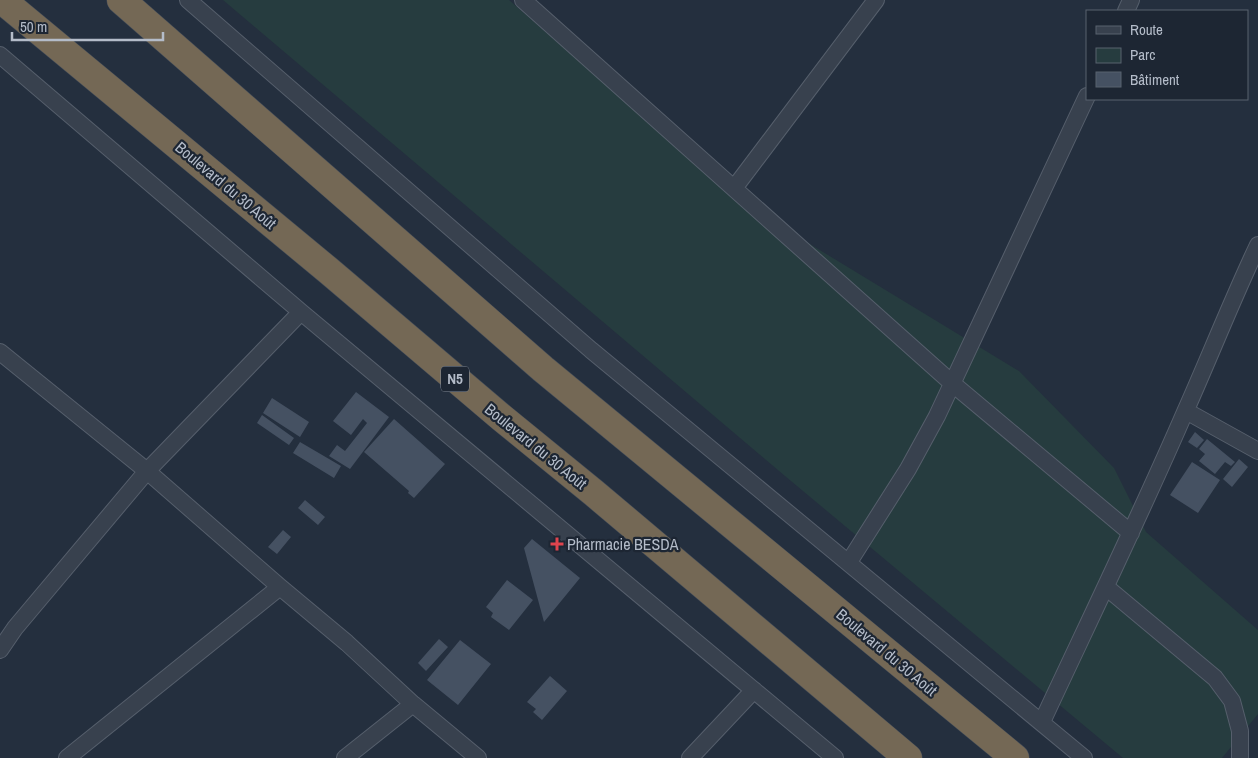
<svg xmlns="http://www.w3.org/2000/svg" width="1258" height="758" viewBox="0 0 1258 758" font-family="'Archivo Narrow',sans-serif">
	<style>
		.green { fill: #263c3f }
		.building { fill: #455162 }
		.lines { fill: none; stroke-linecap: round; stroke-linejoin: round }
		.street-casing { stroke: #565f6c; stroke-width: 18 }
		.highway-casing { stroke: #434c59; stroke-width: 29 }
		.street { stroke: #38414e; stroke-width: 16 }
		.highway { stroke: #746855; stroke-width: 28 }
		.health-dot { fill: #e0444e; stroke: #1d2633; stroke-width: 2 }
		.labels { text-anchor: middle; stroke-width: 4.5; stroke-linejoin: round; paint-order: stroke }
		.shield { fill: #1d2633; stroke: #878f9c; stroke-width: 1 }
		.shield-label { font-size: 15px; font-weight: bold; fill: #b4bcc9 }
		.street-label { font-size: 16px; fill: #b4bcc9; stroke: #1d2633 }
		.poi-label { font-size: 16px; fill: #b4bcc9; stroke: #1d2633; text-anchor: start }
	</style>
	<rect width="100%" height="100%" fill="#242f3e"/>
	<path class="green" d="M 223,0 L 509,0 L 739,201 L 1019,371 L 1114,468 L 1146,532 L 1258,630 L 1258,714 L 1222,758 L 1123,758 L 785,476 Z"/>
	<path class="building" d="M 356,392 L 389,417 L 350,469 L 329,456 L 337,445 L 345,451 L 367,423 L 363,419 L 351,435 L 333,421 Z
		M 272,398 L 309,422 L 300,437 L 263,413 Z
		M 262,415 L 294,438 L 289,445 L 257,423 Z
		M 394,419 L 445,464 L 414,498 L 408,493 L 409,491 L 364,452 Z
		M 1195,432 L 1204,440 L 1197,448 L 1188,442 Z
		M 1207,439 L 1235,462 L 1231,466 L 1225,462 L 1215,474 L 1199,461 L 1205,454 L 1199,449 Z
		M 300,442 L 341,466 L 334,478 L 293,453 Z
		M 1239,459 L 1248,467 L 1232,487 L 1223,479 Z
		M 1192,462 L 1220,480 L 1198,513 L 1170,495 Z
		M 305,500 L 325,517 L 318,525 L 298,508 Z
		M 283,530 L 291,537 L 277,554 L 268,547 Z
		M 532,539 L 580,578 L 544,622 L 524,548 Z
		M 507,580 L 533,600 L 509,630 L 491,617 L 493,613 L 486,607 Z
		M 439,639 L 448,647 L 426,671 L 418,663 Z
		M 460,640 L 491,664 L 458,705 L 427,680 Z
		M 550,676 L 567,691 L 542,720 L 533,712 L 536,709 L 527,702 Z"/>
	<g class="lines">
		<defs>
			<path id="street" d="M 188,0 L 591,350 L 1084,758
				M 523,0 L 953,384 L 1131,533
				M 1126,11 L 1131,0
				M 0,55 L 301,312 L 835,758
				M 735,187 L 876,0
				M 0,352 L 147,471 L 280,587 L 347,643 L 413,704 L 478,758
				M 1186,411 L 1258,451
				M 849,562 L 908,469 L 937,416 L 1087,96
				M 1106,587 L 1215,678 L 1232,701 L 1240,731 L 1240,758
				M 0,650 L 15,628 L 147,471 L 301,312
				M 1042,722 C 1090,619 1140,516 1185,412 C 1210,356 1232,300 1258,245
				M 67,758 L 280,587
				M 345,758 L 413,704
				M 690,758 L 754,690"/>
			<path id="highway" d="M 2,0 L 329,271 L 502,418 L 594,493 L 908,758
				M 121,0 L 543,369 L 1015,758"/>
		</defs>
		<use href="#street" class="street-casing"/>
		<use href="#highway" class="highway-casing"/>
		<use href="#street" class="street"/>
		<use href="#highway" class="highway"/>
	</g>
	<path class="health-dot" d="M554.5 536.5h5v5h5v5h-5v5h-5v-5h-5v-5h5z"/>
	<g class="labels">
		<rect class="shield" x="441" y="366.5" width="28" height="25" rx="4"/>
		<g class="shield-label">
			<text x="455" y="384">N5</text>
		</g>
		<g class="street-label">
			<text transform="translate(226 185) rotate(40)" y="6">Boulevard du 30 Août</text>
			<text transform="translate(536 446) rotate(39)" y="6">Boulevard du 30 Août</text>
			<text transform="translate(887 652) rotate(40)" y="6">Boulevard du 30 Août</text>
		</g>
		<g class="poi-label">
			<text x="567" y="550">Pharmacie BESDA</text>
		</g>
	</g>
	<rect x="1086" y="10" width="162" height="90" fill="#1d2633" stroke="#59626f"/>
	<rect x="1096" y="26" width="25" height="8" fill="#38414e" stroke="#59626f"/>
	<text x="1130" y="35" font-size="15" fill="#b4bcc9">Route</text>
	<rect x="1096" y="48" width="25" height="15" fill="#263c3f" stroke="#59626f"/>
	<text x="1130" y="60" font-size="15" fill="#b4bcc9">Parc</text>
	<rect x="1096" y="72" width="25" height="15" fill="#455162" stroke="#59626f"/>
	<text x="1130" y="85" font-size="15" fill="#b4bcc9">Bâtiment</text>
	<path d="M12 32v8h151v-8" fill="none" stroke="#b4bcc9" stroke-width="2.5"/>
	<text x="20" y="32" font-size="15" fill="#b4bcc9" stroke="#1d2633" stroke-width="4" paint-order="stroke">50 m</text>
</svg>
